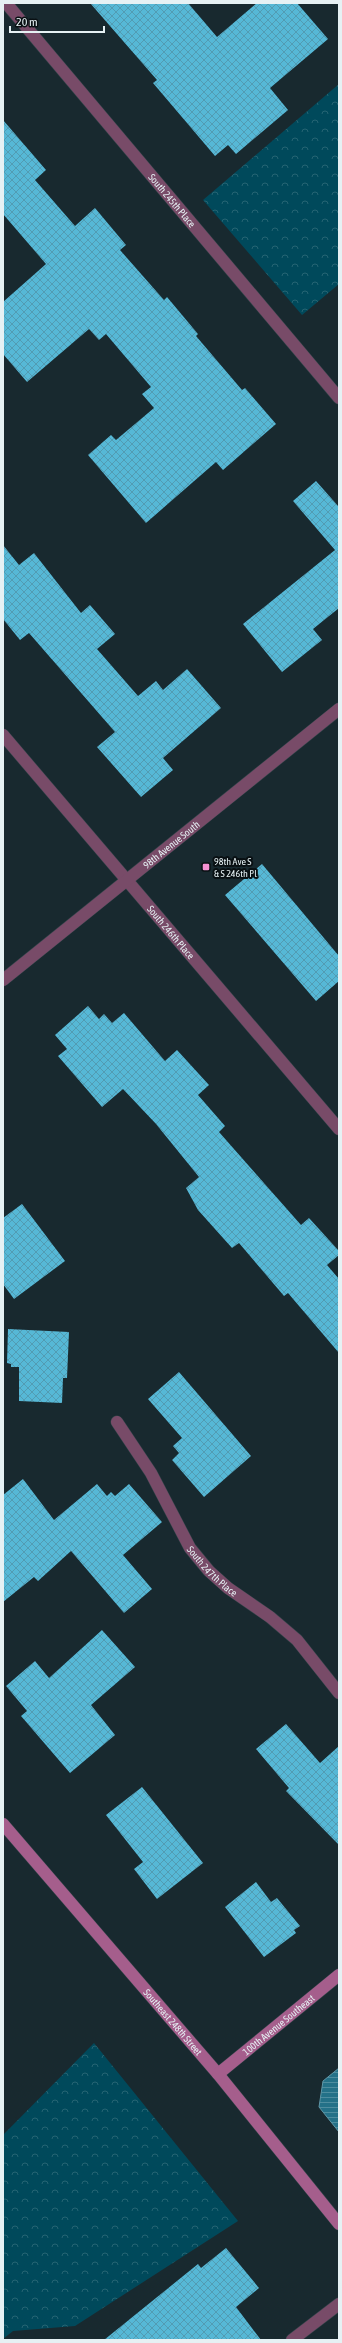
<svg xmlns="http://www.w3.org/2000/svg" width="342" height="2343" viewBox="0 0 342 2343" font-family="'Asap Condensed',sans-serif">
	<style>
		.forest { fill: url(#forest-crowns) }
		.water { fill: url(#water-rules); stroke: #5e97a8 }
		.building { fill: url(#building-cross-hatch) }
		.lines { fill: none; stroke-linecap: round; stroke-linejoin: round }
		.street-casing { stroke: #35454b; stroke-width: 13 }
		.secondary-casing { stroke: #35454b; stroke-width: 13 }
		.street { stroke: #784b68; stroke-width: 12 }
		.secondary { stroke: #a55e8c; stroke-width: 12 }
		.poi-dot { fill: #f591d2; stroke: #091013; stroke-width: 1.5 }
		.labels { text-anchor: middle; stroke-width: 4; stroke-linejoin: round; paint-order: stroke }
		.street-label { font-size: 10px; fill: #e6f1f4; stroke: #091013 }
		.poi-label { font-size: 10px; fill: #e6f1f4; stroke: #091013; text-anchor: start }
	</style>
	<defs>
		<pattern id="forest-crowns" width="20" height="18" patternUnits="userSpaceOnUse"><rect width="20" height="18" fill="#00495b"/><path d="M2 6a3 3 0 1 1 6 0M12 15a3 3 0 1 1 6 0" fill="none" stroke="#256473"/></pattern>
		<pattern id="water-rules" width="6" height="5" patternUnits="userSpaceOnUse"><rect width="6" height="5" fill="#247188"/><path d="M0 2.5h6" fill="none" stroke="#4e8d9f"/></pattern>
		<pattern id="building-cross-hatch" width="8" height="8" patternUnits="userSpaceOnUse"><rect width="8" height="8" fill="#56b8d6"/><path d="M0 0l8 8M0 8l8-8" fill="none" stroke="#529cb3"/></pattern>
	</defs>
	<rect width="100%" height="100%" fill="#18292f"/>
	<path class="forest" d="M 339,84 L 339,284 L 302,315 L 203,200 Z
		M 94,2043 L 238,2221 L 75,2326 L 13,2331 L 3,2339 L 3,2135 Z"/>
	<path class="water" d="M 339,2068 L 339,2132 L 319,2107 L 323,2081 Z"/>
	<path class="building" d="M 90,3 L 188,3 L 217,37 L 257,3 L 297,3 L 328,39 L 270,88 L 288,110 L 236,154 L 228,145 L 215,156 L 153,83 L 157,80 Z
		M 3,120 L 46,170 L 35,180 L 75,226 L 95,208 L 126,245 L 120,250 L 164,300 L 167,297 L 198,334 L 196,336 L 242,390 L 245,388 L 276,424 L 223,470 L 216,462 L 146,523 L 88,455 L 111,435 L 116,440 L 154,408 L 142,394 L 151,387 L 106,334 L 99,340 L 89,329 L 27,382 L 3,354 L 3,302 L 46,264 L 3,214 Z
		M 316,481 L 339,507 L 339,608 L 313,629 L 322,640 L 282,672 L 243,624 L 335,550 L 293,501 Z
		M 3,545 L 19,565 L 34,553 L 81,613 L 90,605 L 115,634 L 97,649 L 138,696 L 156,681 L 163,690 L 187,669 L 221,708 L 163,758 L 173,770 L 141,797 L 97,747 L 115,732 L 29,633 L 20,640 L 3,619 Z
		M 262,864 L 339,956 L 339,981 L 316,1001 L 225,895 Z
		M 88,1006 L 99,1019 L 104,1014 L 112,1023 L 124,1013 L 165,1061 L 177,1050 L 209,1085 L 198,1095 L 225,1126 L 219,1132 L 301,1225 L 309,1218 L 339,1251 L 339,1255 L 327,1265 L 339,1279 L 339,1353 L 288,1293 L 284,1296 L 239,1243 L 232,1248 L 198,1210 L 186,1188 L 199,1177 L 156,1124 L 123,1089 L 102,1107 L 58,1056 L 67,1049 L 55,1035 Z
		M 22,1204 L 65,1261 L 14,1299 L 3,1284 L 3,1218 Z
		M 8,1329 L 69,1332 L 67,1378 L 63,1378 L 62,1403 L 19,1401 L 19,1367 L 11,1367 L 11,1364 L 7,1363 Z
		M 179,1372 L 251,1456 L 204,1497 L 172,1460 L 179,1453 L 173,1446 L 182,1438 L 148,1399 Z
		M 23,1479 L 54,1520 L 97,1484 L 107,1496 L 111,1492 L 115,1496 L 129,1484 L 162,1522 L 123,1555 L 152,1589 L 124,1613 L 71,1551 L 38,1581 L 34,1577 L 3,1602 L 3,1495 Z
		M 102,1630 L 135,1667 L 91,1705 L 115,1735 L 70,1773 L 21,1716 L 27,1711 L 6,1686 L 35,1661 L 49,1678 Z
		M 286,1724 L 320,1763 L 339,1746 L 339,1845 L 286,1791 L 289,1788 L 256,1749 Z
		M 142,1787 L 203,1863 L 157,1899 L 134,1869 L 143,1862 L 106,1815 Z
		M 256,1882 L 271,1902 L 277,1898 L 300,1926 L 294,1930 L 296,1933 L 264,1957 L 225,1907 Z
		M 226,2248 L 259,2288 L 236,2307 L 261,2340 L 104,2340 L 198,2264 L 201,2268 Z"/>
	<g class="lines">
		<defs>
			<g id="street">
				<path id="s1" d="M 6,3 L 339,398"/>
				<path id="s2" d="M 3,735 L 339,1129"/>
				<path id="s3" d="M 3,980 L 339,709"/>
				<path id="s4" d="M 117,1422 L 151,1473 L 190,1548 L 209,1571 L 228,1588 L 270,1617 L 297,1640 L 339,1693"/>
				<path d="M 292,2340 L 339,2304"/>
			</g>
			<g id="secondary">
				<path id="s5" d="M 3,1824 L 218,2074 L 339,2224"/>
				<path id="s6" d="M 218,2074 L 339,1975"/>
			</g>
		</defs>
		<use href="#street" class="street-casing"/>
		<use href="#secondary" class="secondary-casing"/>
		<use href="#street" class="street"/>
		<use href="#secondary" class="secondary"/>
	</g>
	<rect class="poi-dot" x="202" y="863" width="8" height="8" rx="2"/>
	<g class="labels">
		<g class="street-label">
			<text dy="4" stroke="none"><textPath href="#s1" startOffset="258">South 245th Place</textPath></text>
			<text dy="4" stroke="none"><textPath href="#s3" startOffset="216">98th Avenue South</textPath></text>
			<text dy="4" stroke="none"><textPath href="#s2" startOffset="259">South 246th Place</textPath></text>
			<text dy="4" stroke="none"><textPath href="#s4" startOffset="178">South 247th Place</textPath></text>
			<text dy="4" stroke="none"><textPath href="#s5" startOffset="261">Southeast 248th Street</textPath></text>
			<text dy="4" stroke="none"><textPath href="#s6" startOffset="78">100th Avenue Southeast</textPath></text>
		</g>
		<g class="poi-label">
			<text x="214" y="865">98th Ave S<tspan x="214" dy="12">&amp; S 246th Pl</tspan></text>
		</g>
	</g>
	<rect width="342" height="2343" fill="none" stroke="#e6f1f4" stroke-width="8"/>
	<path d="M10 26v6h94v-6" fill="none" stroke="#e6f1f4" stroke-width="2"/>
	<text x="16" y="26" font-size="12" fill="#e6f1f4" stroke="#091013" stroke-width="3" paint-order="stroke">20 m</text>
</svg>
